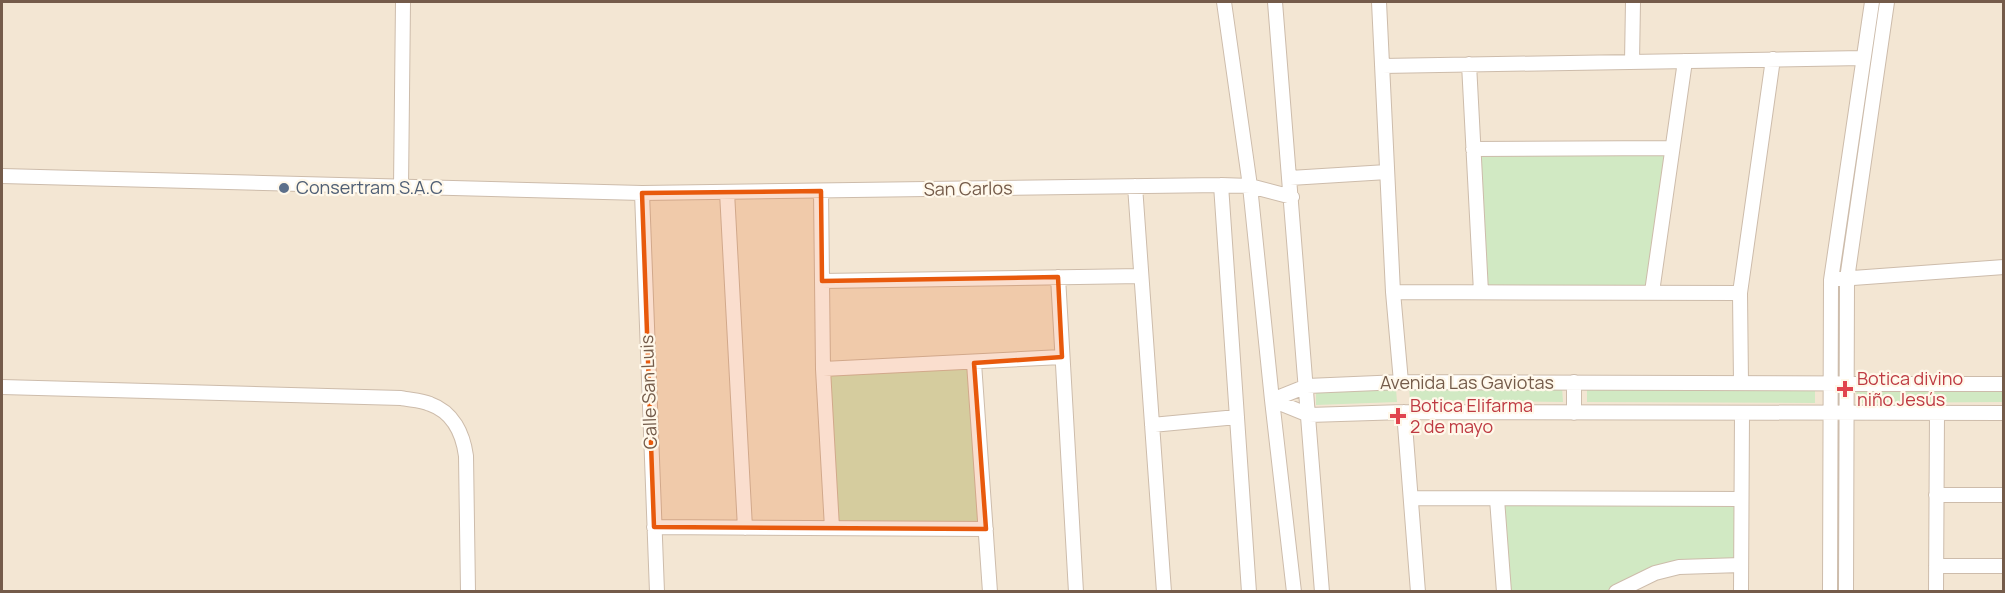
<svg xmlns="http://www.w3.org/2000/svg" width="2005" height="593" viewBox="0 0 2005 593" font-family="Manrope,sans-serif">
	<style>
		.residential { fill: #f3e6d3 }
		.green { fill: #d1e9c3 }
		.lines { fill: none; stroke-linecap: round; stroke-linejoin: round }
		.minor-casing { stroke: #cdbcab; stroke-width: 16 }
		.minor { stroke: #fff; stroke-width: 14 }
		.marked { fill: #e8590c; fill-opacity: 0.2; stroke: #e8590c; stroke-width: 4.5; stroke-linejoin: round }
		.service-dot { fill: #5c6f8a; stroke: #fff8ea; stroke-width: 2 }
		.health-dot { fill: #e0444e; stroke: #fff8ea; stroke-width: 2 }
		.labels { text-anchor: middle; stroke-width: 4.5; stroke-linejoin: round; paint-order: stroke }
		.service-label { font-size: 18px; fill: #4e5e75; stroke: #fff8ea; text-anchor: start }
		.street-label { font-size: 18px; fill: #745b4a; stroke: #fff8ea }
		.health-label { font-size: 18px; fill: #be3a42; stroke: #fff8ea; text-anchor: start }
	</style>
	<rect width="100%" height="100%" fill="#fcf4e4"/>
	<path class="residential" d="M 2,2 L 2003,2 L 2003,591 L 2,591 Z"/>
	<path class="green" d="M 1663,153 L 1666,156 L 1648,283 L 1644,287 L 1490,290 L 1486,284 L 1477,157 L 1483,154 Z
		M 968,369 L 980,523 L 836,522 L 830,373 Z
		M 1409,386 L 1562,387 L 1563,402 L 1410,400 Z
		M 1587,387 L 1815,387 L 1815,403 L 1587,402 Z
		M 1856,387 L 2003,387 L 2003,402 L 1857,403 Z
		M 1396,389 L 1397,402 L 1316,405 L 1316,392 Z
		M 1505,502 L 1735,505 L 1735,559 L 1661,566 L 1635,575 L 1606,591 L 1508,591 L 1502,506 Z"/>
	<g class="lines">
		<defs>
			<path id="minor" d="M 1224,2 L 1250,186 L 1272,400 L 1294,592
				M 1275,2 L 1322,592
				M 1379,2 L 1393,292 L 1401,382
				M 1632,62 L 1633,2
				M 1469,64 L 1481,292
				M 1382,66 L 1863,58
				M 1473,149 L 1672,148
				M 2,176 L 642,193 L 1221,185 L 1250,186 L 1292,197
				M 1290,178 L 1387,172
				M 1221,185 L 1249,592
				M 1135,186 L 1164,592
				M 401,187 L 403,2
				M 821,191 L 823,369 L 832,528
				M 727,192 L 745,528
				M 642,193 L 657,592
				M 1058,277 L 1076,592
				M 1839,279 L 2004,267
				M 822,281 L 1141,276
				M 1393,292 L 1740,293
				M 1652,292 L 1685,61
				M 974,363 L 990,592
				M 823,369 L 1062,357
				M 1574,382 L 1574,413
				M 1741,383 L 1740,293 L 1773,59
				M 2,387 L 401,398 C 410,400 421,400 430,404 C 453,412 463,434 466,456 L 468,592
				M 1272,400 L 1307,386 L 1401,382 L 2004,384
				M 1272,400 L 1309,415 L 1404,412 L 2004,413
				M 1404,412 L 1418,592
				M 1152,425 L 1237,417
				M 1936,495 L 2004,495
				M 1411,498 L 1741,499
				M 1497,499 L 1504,592
				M 654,527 L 986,529
				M 1936,566 L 2004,566
				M 1616,592 L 1655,573 L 1679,567 L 1741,565
				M 1741,592 L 1742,413
				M 1830,592 L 1831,280 L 1872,2
				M 1846,592 L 1847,279 L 1887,2
				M 1936,592 L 1937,413"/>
		</defs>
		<use href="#minor" class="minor-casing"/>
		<use href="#minor" class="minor"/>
	</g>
	<path class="marked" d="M 821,191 L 822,281 L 1058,277 L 1062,357 L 974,363 L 986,529 L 654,527 L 642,193 Z"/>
	<circle class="service-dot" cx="284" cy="188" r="6"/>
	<g class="health-dot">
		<path d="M1842 380h6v6h6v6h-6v6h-6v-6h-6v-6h6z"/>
		<path d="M1395 407h6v6h6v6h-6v6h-6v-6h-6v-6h6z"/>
	</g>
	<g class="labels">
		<g class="service-label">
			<text x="296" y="194">Consertram S.A.C</text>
		</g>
		<g class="street-label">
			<text transform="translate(968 189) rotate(-1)" y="6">San Carlos</text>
			<text x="1467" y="389">Avenida Las Gaviotas</text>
			<text transform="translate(649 392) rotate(-92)" y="6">Calle San Luis</text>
		</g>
		<g class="health-label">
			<text x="1857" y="385">Botica divino<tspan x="1857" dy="21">niño Jesús</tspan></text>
			<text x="1410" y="412">Botica Elifarma<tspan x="1410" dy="21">2 de mayo</tspan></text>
		</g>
	</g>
	<rect width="2005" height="593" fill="none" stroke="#745b4a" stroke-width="6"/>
</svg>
